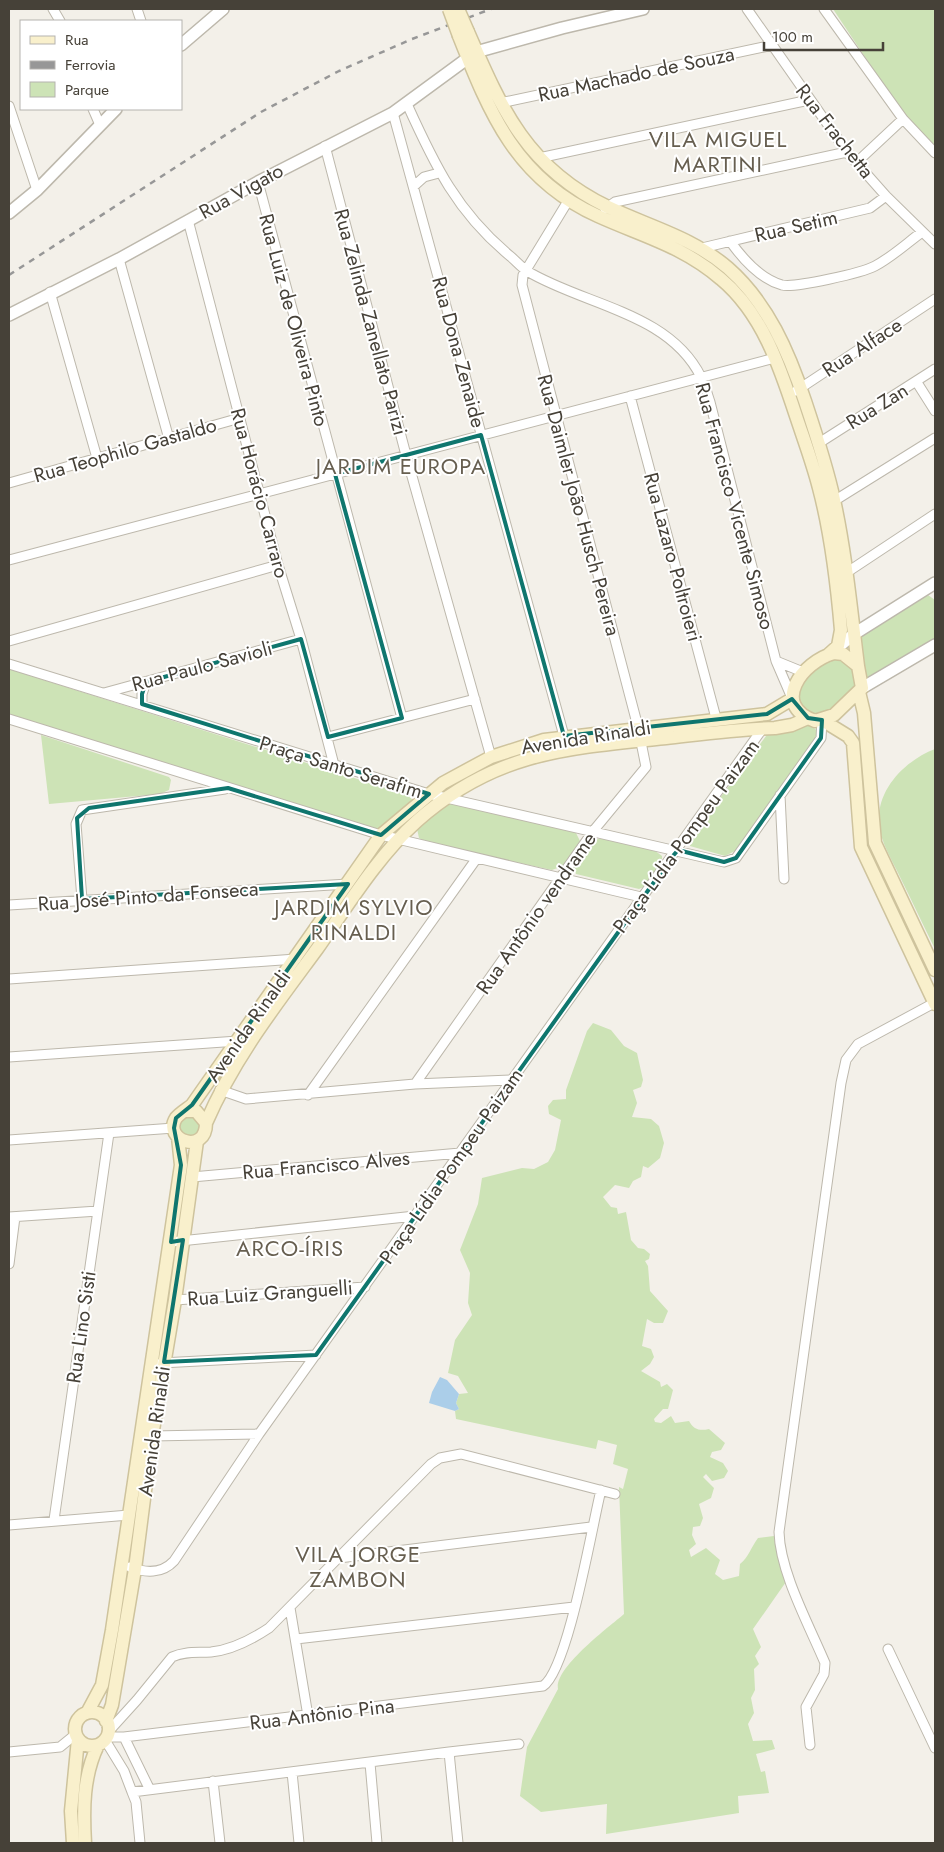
<svg xmlns="http://www.w3.org/2000/svg" width="944" height="1852" viewBox="0 0 944 1852" font-family="Jost,sans-serif">
	<style>
		.green { fill: #cde3b6 }
		.water { fill: #abcee9 }
		.lines { fill: none; stroke-linecap: round; stroke-linejoin: round }
		.minor-casing { stroke: #bdb8ac; stroke-width: 11 }
		.tertiary-casing { stroke: #bdb8ac; stroke-width: 14 }
		.secondary-casing { stroke: #cec39d; stroke-width: 15 }
		.minor { stroke: #fff; stroke-width: 9 }
		.tertiary { stroke: #fff; stroke-width: 11 }
		.secondary { stroke: #f9f0cc; stroke-width: 12 }
		.rail { stroke: #979797; stroke-width: 2.5; stroke-dasharray: 6 6; stroke-linecap: butt }
		.secondary-bridge-casing { stroke: #cec39d; stroke-width: 15; stroke-linecap: butt }
		.secondary-bridge { stroke: #f9f0cc; stroke-width: 12 }
		.marked { fill: none; stroke: #0f766e; stroke-width: 4; stroke-linejoin: round }
		.labels { text-anchor: middle; stroke-width: 4; stroke-linejoin: round; paint-order: stroke }
		.street-label { font-size: 20px; fill: #464138; stroke: #fff }
		.quarter-label { font-size: 22px; letter-spacing: 1px; fill: #675f50; stroke: #fff }
	</style>
	<rect width="100%" height="100%" fill="#f3f0e9"/>
	<path class="green" d="M 833,9 L 935,9 L 935,147 L 903,114 Z
		M 928,595 L 935,600 L 935,641 L 869,680 L 863,675 L 859,638 L 862,635 Z
		M 838,656 L 852,664 C 854,669 857,675 857,680 C 856,691 829,713 819,717 L 799,705 C 799,700 797,694 798,689 C 801,675 825,659 838,656 Z
		M 9,669 L 405,794 L 412,799 L 410,804 L 380,830 L 374,829 L 9,714 Z
		M 810,725 L 819,732 L 735,851 L 725,856 L 690,846 L 690,838 L 769,732 Z
		M 41,735 L 169,777 L 171,780 L 169,790 L 160,794 L 49,804 Z
		M 935,749 L 935,949 C 923,925 912,901 900,877 C 892,860 881,843 879,824 C 876,789 906,760 935,749 Z
		M 453,803 L 575,831 L 580,841 L 563,866 L 552,870 L 428,843 L 419,838 L 417,829 L 442,805 Z
		M 601,838 L 654,850 L 662,856 L 662,861 L 644,887 L 639,889 L 576,874 L 574,867 L 593,841 Z
		M 593,1023 L 611,1030 L 624,1046 L 637,1053 L 643,1080 L 641,1087 L 633,1090 L 637,1103 L 632,1117 L 651,1119 L 659,1126 L 664,1143 L 660,1158 L 648,1168 L 643,1166 L 641,1177 L 633,1181 L 629,1188 L 615,1185 L 603,1197 L 611,1207 L 617,1208 L 618,1214 L 626,1212 L 631,1240 L 638,1248 L 644,1249 L 650,1254 L 649,1259 L 645,1261 L 648,1266 L 650,1291 L 668,1311 L 663,1323 L 654,1323 L 647,1319 L 642,1346 L 651,1349 L 654,1357 L 650,1364 L 641,1371 L 660,1382 L 661,1387 L 667,1384 L 673,1390 L 668,1409 L 663,1409 L 654,1419 L 655,1422 L 661,1423 L 671,1416 L 675,1423 L 689,1421 C 694,1430 700,1431 709,1429 L 725,1443 L 721,1450 L 712,1452 L 710,1457 L 723,1463 L 728,1471 L 724,1478 L 712,1481 L 706,1474 L 703,1477 L 714,1488 L 711,1498 L 699,1504 L 703,1518 L 700,1526 L 693,1527 L 692,1535 L 696,1544 L 689,1550 L 691,1557 L 706,1548 L 720,1560 L 715,1574 L 723,1580 L 739,1576 L 740,1564 C 749,1557 751,1547 758,1538 L 774,1536 L 777,1553 L 788,1579 L 753,1629 L 761,1647 L 755,1656 L 759,1664 L 754,1669 L 755,1690 L 751,1698 L 754,1713 L 748,1724 L 753,1741 L 772,1740 L 775,1749 L 756,1754 L 761,1772 L 765,1771 L 769,1793 L 738,1796 L 739,1813 L 606,1834 L 607,1804 L 541,1812 L 520,1796 L 527,1747 L 558,1689 C 554,1668 609,1627 624,1614 L 619,1487 L 623,1489 L 628,1469 L 613,1464 L 617,1445 L 598,1440 L 596,1449 L 456,1419 L 455,1411 L 459,1409 L 456,1403 L 459,1394 L 468,1393 L 458,1376 L 448,1373 L 455,1340 L 472,1315 L 468,1303 L 470,1273 L 460,1250 L 478,1204 L 482,1178 L 522,1168 L 534,1169 L 548,1162 L 555,1150 L 561,1120 L 549,1114 L 548,1106 L 553,1100 L 566,1099 L 566,1090 L 587,1031 Z
		M 192,1116 L 199,1122 L 200,1129 L 193,1137 L 180,1133 L 179,1122 L 184,1117 Z"/>
	<path class="water" d="M 440,1377 L 447,1380 L 459,1394 L 456,1403 L 459,1409 L 455,1411 L 429,1403 L 432,1392 Z"/>
	<g class="lines">
		<defs>
			<path id="minor" d="M 53,9 L 60,21
				M 137,9 L 141,21
				M 747,9 L 847,152 L 886,196 L 935,244
				M 824,9 L 903,119 L 935,153
				M 500,103 L 773,45
				M 407,104 C 435,166 457,212 510,256 C 516,261 521,267 527,271 C 583,305 669,312 701,377 C 705,384 707,394 710,402 L 776,661 L 792,698
				M 9,106 L 37,190
				M 93,109 L 100,125
				M 393,113 L 564,736
				M 325,146 L 406,455 L 491,757
				M 539,158 L 809,100
				M 857,162 L 903,119
				M 258,182 L 402,718
				M 414,186 L 424,177 L 439,173
				M 605,209 L 615,202 L 847,152
				M 188,220 L 278,565 L 301,639 L 334,765
				M 730,241 C 742,258 761,279 782,285 C 795,288 862,273 875,266 C 892,257 907,243 922,232
				M 702,248 L 870,208 L 886,196
				M 119,259 L 169,439
				M 50,292 L 97,458
				M 916,381 L 935,411
				M 796,391 L 935,299
				M 630,396 L 716,718
				M 819,443 L 935,369
				M 9,483 L 240,418
				M 834,501 L 935,438
				M 9,560 L 775,358
				M 846,573 L 935,514
				M 9,641 L 278,565
				M 776,661 L 803,672
				M 9,664 L 429,794 L 724,862 L 736,858 L 821,738 L 822,720
				M 104,693 L 301,639
				M 142,704 L 142,694 L 146,682
				M 9,719 L 381,835 L 641,897
				M 328,737 L 475,699
				M 780,795 L 784,879
				M 82,899 L 76,824 L 82,810 L 225,789
				M 9,905 L 348,884
				M 9,979 L 296,959
				M 9,1057 L 238,1041
				M 415,1084 L 594,830 L 646,767 L 638,727 L 522,285 L 523,275 L 568,201
				M 220,1090 L 246,1099 L 415,1084 L 512,1080
				M 308,1095 L 477,858
				M 9,1140 L 174,1128
				M 192,1177 L 460,1153
				M 9,1217 L 98,1211
				M 171,1242 L 415,1216
				M 9,1264 L 15,1217
				M 175,1300 L 365,1287
				M 161,1363 L 316,1355
				M 152,1436 L 259,1434
				M 54,1520 L 109,1133
				M 9,1525 L 129,1515
				M 339,1558 L 591,1527
				M 130,1567 C 145,1573 162,1574 174,1561 L 259,1434 L 763,728
				M 290,1608 L 308,1716
				M 296,1639 L 574,1607
				M 888,1649 L 935,1748
				M 108,1732 L 137,1700 L 172,1657 C 185,1651 197,1653 211,1652 C 232,1650 251,1640 269,1628 L 431,1464 L 440,1458 L 461,1454 L 615,1494
				M 106,1737 L 124,1737 L 543,1686 C 568,1670 592,1526 601,1490
				M 124,1737 L 149,1788
				M 105,1740 L 124,1771 L 132,1792
				M 810,1745 L 806,1707 L 824,1674 L 825,1663 C 809,1625 780,1572 779,1532 L 841,1083 L 846,1060 L 858,1044 L 934,1003
				M 9,1752 L 60,1747 L 76,1734
				M 370,1763 L 377,1843
				M 292,1772 L 299,1843
				M 213,1781 L 220,1843
				M 140,1843 L 136,1802 L 132,1792 L 449,1752
				M 458,1843 L 449,1752 L 519,1744"/>
			<path id="tertiary" d="M 181,45 L 223,9
				M 476,52 L 562,28 L 643,9
				M 9,213 L 37,190 L 116,109
				M 9,315 L 119,259 L 258,182 L 393,113 L 468,58
				M 836,649 L 854,634 L 935,583
				M 862,688 L 935,645"/>
			<path id="secondary" d="M 468,32 C 502,110 527,168 608,207 C 650,227 692,237 728,268 C 768,303 789,353 805,401 C 816,434 827,467 834,500 C 846,555 851,611 858,666
				M 459,36 C 490,114 516,179 598,216 C 642,236 683,246 721,279 C 762,313 780,367 796,416 C 804,440 813,464 819,488 C 831,533 837,583 841,630 L 838,646 L 828,655
				M 834,653 L 843,654 L 858,666 L 862,688 L 834,715 L 815,721 C 770,705 802,662 834,653 Z
				M 859,692 L 864,713 L 875,843 L 935,970
				M 822,720 L 848,736 L 853,743 L 861,847 L 935,1004
				M 185,1111 L 196,1111 L 206,1123 C 206,1156 162,1140 176,1118 C 180,1113 187,1109 192,1105 L 381,835 L 443,783 L 491,757 L 544,740 L 767,714 L 792,699
				M 206,1123 C 234,1058 275,1006 317,949 C 348,905 377,857 417,821 C 495,752 567,748 666,738 C 702,734 738,729 775,728 L 792,725 L 808,718
				M75 1729a17 17 0 1 1 34 0a17 17 0 1 1-34 0Z
				M 87,1713 L 102,1685 L 112,1630 L 181,1165 L 178,1137
				M 106,1721 L 112,1705 L 135,1569 L 152,1436 L 175,1300 L 197,1141
				M 73,1843 L 71,1811 L 78,1739
				M 85,1843 C 83,1809 83,1776 98,1745"/>
		</defs>
		<use href="#minor" class="minor-casing"/>
		<use href="#tertiary" class="tertiary-casing"/>
		<use href="#secondary" class="secondary-casing"/>
		<use href="#minor" class="minor"/>
		<use href="#tertiary" class="tertiary"/>
		<use href="#secondary" class="secondary"/>
		<path class="rail" d="M 9,275 L 261,112 L 339,71 L 412,39 L 491,9"/>
		<defs>
			<path id="secondary-bridge" d="M 449,9 L 459,36
				M 458,9 L 468,32"/>
		</defs>
		<use href="#secondary-bridge" class="secondary-bridge-casing"/>
		<use href="#secondary-bridge" class="secondary-bridge"/>
	</g>
	<path class="marked" d="M 481,435 L 564,736 L 767,714 L 792,699 L 808,718 L 822,720 L 821,738 L 736,858 L 724,862 L 678,850 L 672,857 L 316,1355 L 164,1362 L 183,1240 L 171,1242 L 181,1165 L 174,1128 L 176,1118 L 192,1105 L 348,884 L 82,899 L 77,818 L 89,808 L 228,788 L 381,835 L 429,794 L 142,704 L 142,694 L 146,682 L 301,639 L 328,737 L 402,718 L 335,474 Z"/>
	<g class="labels">
		<g class="street-label">
			<text transform="translate(636 74) rotate(-12)" y="7">Rua Machado de Souza</text>
			<text transform="translate(835 131) rotate(52)" y="7">Rua Frachetta</text>
			<text transform="translate(241 191) rotate(-29)" y="7">Rua Vigato</text>
			<text transform="translate(796 226) rotate(-13)" y="7">Rua Setim</text>
			<text transform="translate(294 320) rotate(75)" y="7">Rua Luiz de Oliveira Pinto</text>
			<text transform="translate(371 322) rotate(75)" y="7">Rua Zelinda Zanellato Parizi</text>
			<text transform="translate(862 347) rotate(-33)" y="7">Rua Alface</text>
			<text transform="translate(459 352) rotate(75)" y="7">Rua Dona Zenaide</text>
			<text transform="translate(877 406) rotate(-32)" y="7">Rua Zan</text>
			<text transform="translate(125 450) rotate(-16)" y="7">Rua Teophilo Gastaldo</text>
			<text transform="translate(260 493) rotate(75)" y="7">Rua Horácio Carraro</text>
			<text transform="translate(579 505) rotate(75)" y="7">Rua Daimler João Husch Pereira</text>
			<text transform="translate(735 506) rotate(75)" y="7">Rua Francisco Vicente Simoso</text>
			<text transform="translate(673 557) rotate(75)" y="7">Rua Lazaro Poltroieri</text>
			<text transform="translate(202 666) rotate(-15)" y="7">Rua Paulo Savioli</text>
			<text transform="translate(586 737) rotate(-9)" y="7">Avenida Rinaldi</text>
			<text transform="translate(341 767) rotate(17)" y="7">Praça Santo Serafim</text>
			<text transform="translate(686 836) rotate(-54)" y="7">Praça Lídia Pompeu Paizam</text>
			<text transform="translate(148 896) rotate(-4)" y="7">Rua José Pinto da Fonseca</text>
			<text transform="translate(536 913) rotate(-55)" y="7">Rua Antônio vendrame</text>
			<text transform="translate(248 1026) rotate(-55)" y="7">Avenida Rinaldi</text>
			<text transform="translate(326 1165) rotate(-5)" y="7">Rua Francisco Alves</text>
			<text transform="translate(451 1166) rotate(-55)" y="7">Praça Lídia Pompeu Paizam</text>
			<text transform="translate(270 1293) rotate(-4)" y="7">Rua Luiz Granguelli</text>
			<text transform="translate(81 1327) rotate(-82)" y="7">Rua Lino Sisti</text>
			<text transform="translate(154 1431) rotate(-82)" y="7">Avenida Rinaldi</text>
			<text transform="translate(322 1714) rotate(-7)" y="7">Rua Antônio Pina</text>
		</g>
		<g class="quarter-label">
			<text x="718" y="147">VILA MIGUEL<tspan x="718" dy="25">MARTINI</tspan></text>
			<text x="401" y="474">JARDIM EUROPA</text>
			<text x="354" y="915">JARDIM SYLVIO<tspan x="354" dy="25">RINALDI</tspan></text>
			<text x="290" y="1256">ARCO-ÍRIS</text>
			<text x="358" y="1562">VILA JORGE<tspan x="358" dy="25">ZAMBON</tspan></text>
		</g>
	</g>
	<rect width="944" height="1852" fill="none" stroke="#464138" stroke-width="20"/>
	<rect x="20" y="20" width="162" height="90" fill="#ffffff" stroke="#b5b3af"/>
	<rect x="30" y="36" width="25" height="8" fill="#f9f0cc" stroke="#b5b3af"/>
	<text x="65" y="45" font-size="15" fill="#464138">Rua</text>
	<rect x="30" y="61" width="25" height="8" fill="#979797" stroke="#b5b3af"/>
	<text x="65" y="70" font-size="15" fill="#464138">Ferrovia</text>
	<rect x="30" y="82" width="25" height="15" fill="#cde3b6" stroke="#b5b3af"/>
	<text x="65" y="95" font-size="15" fill="#464138">Parque</text>
	<path d="M764 42v8h119v-8" fill="none" stroke="#464138" stroke-width="2.5"/>
	<text x="772" y="42" font-size="15" fill="#464138" stroke="#ffffff" stroke-width="4" paint-order="stroke">100 m</text>
</svg>
